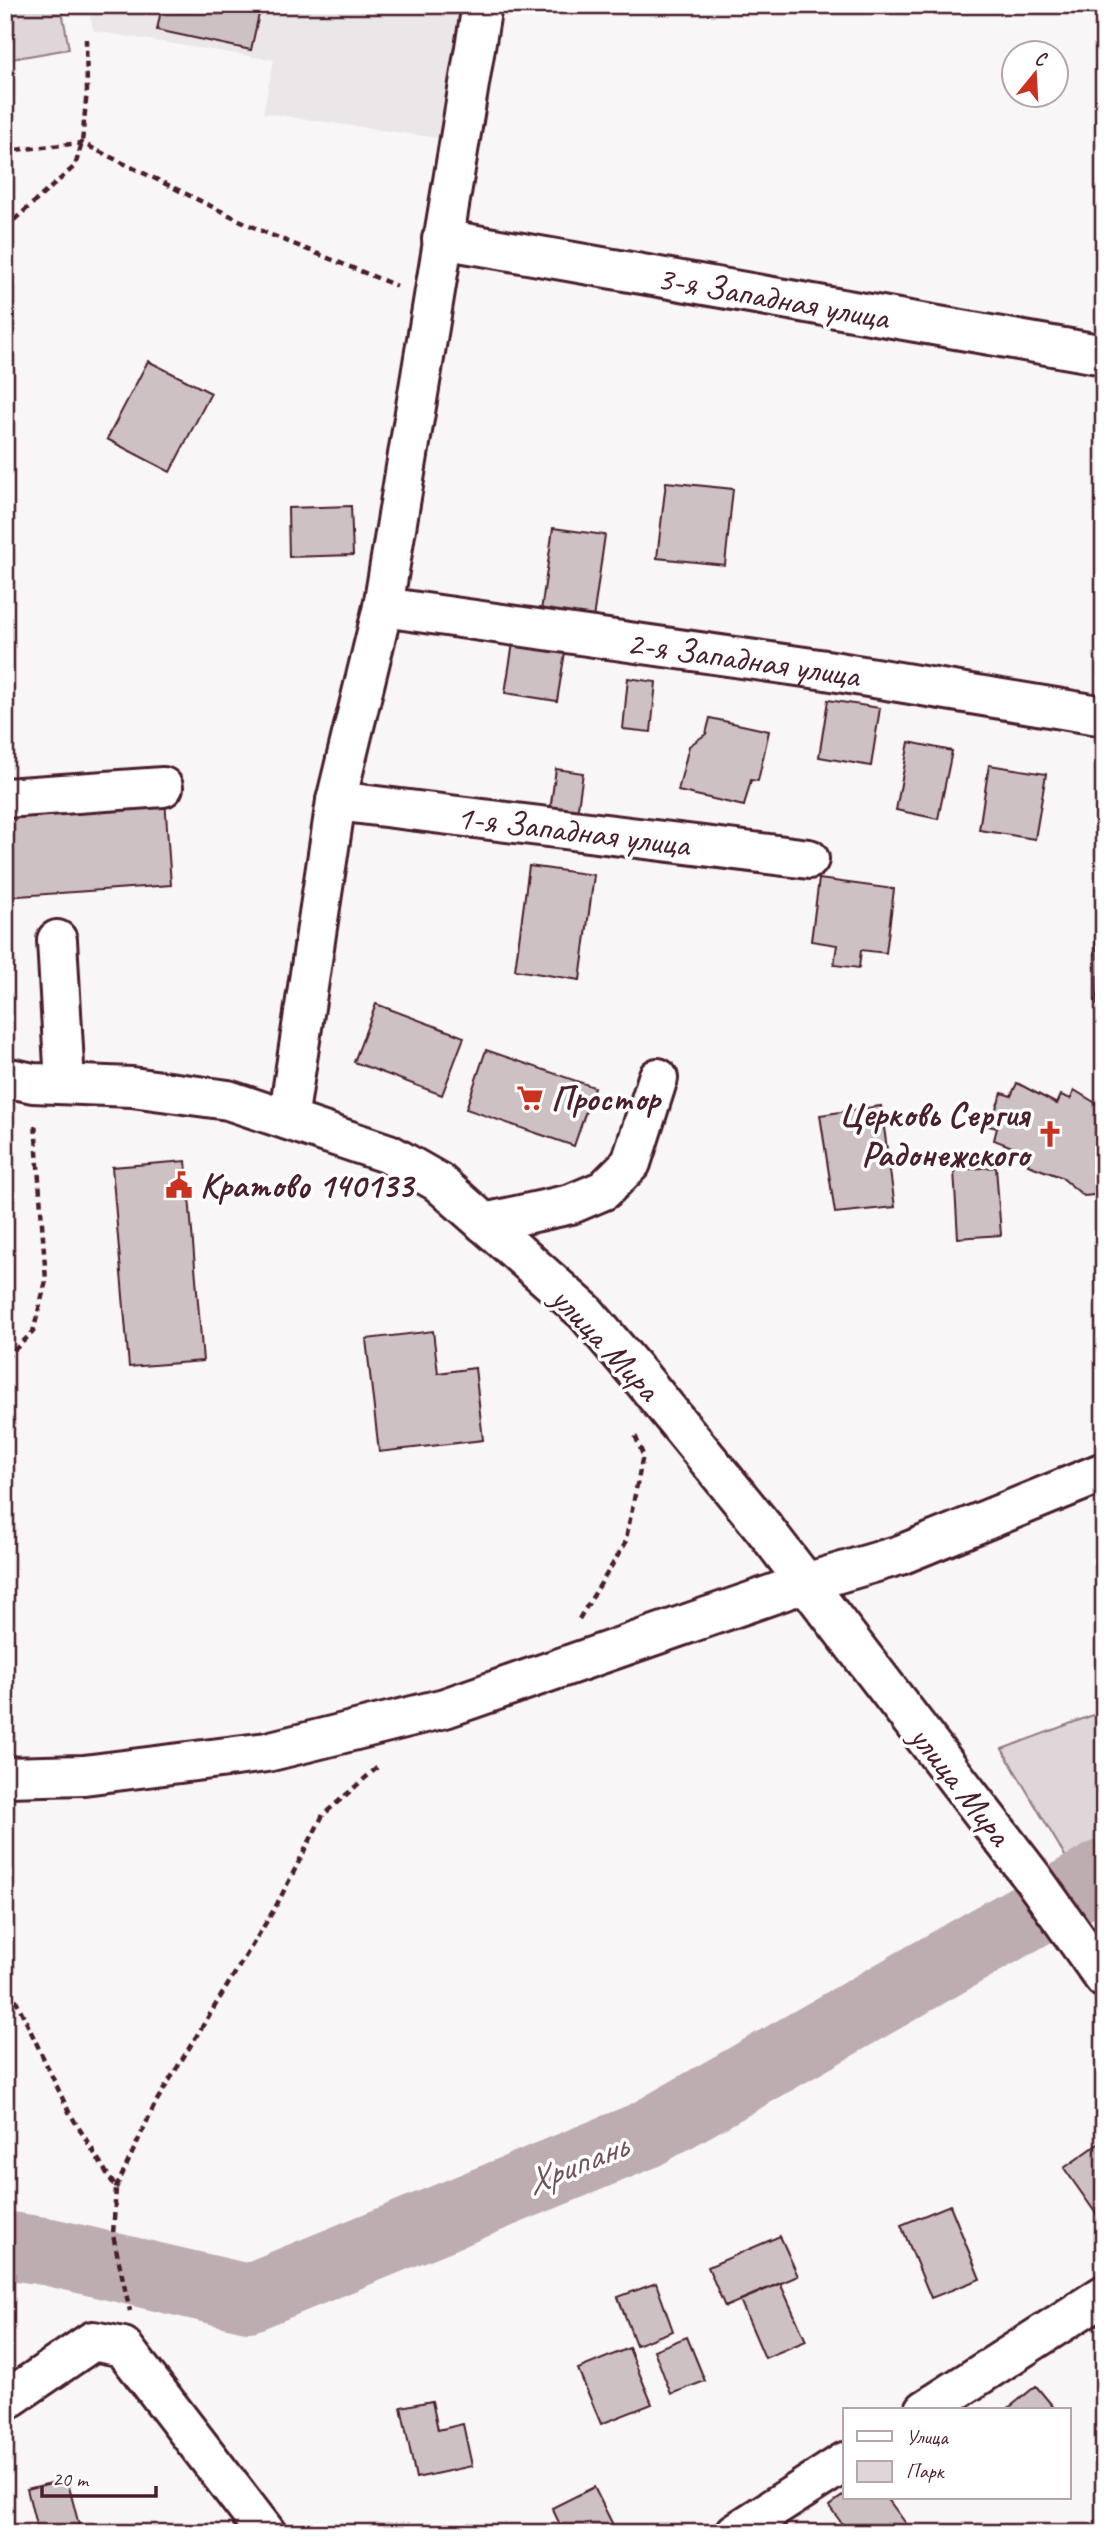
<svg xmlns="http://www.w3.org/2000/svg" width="1109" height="2538" viewBox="0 0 1109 2538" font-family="Caveat,sans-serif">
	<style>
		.built { fill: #ebe6e8 }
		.green { fill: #ded6d9; stroke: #947a82; stroke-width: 2 }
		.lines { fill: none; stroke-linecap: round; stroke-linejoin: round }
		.river { stroke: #bdadb0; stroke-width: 68 }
		.building { fill: #cdc1c4; stroke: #4a1f2b; stroke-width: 2 }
		.minor-casing { stroke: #4a1f2b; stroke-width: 44 }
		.path { stroke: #4a1f2b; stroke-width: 4.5; stroke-dasharray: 7 5; stroke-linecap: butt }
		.minor { stroke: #fff; stroke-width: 38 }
		.labels { text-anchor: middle; stroke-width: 7; stroke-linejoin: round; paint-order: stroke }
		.street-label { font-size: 35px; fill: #4a1f2b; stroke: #fff }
		.poi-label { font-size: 35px; font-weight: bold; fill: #4a1f2b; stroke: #fff; text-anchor: start }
		.water-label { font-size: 37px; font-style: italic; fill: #72515a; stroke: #fff }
	</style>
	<rect width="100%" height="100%" fill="#f8f6f7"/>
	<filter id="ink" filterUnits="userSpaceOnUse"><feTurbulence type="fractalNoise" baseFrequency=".0143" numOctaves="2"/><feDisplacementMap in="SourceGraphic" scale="14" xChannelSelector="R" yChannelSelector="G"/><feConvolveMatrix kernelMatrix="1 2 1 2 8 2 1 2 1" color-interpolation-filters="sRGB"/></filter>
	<g filter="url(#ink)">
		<path class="built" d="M 87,5 L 466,5 L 445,139 L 263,113 L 274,60 L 94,31 Z"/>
		<path class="green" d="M 5,5 L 61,5 L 69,49 L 5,60 Z
			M 1104,1711 L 1104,1922 L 1002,1749 Z"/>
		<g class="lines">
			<path class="river" d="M 5,2245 L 50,2252 L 248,2298 L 645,2135 L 1104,1873"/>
		</g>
		<path class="building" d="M 162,5 L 261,5 L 251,50 L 157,30 Z
			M 1104,68 L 1104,107 L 1097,105 Z
			M 148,361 L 211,393 L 170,472 L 107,439 Z
			M 666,482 L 733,489 L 725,565 L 657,558 Z
			M 351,506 L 353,555 L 289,557 L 288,508 Z
			M 553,528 L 605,535 L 593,619 L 541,611 Z
			M 513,643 L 565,652 L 557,701 L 505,693 Z
			M 628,678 L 656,682 L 651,732 L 623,729 Z
			M 828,700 L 880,708 L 871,766 L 819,757 Z
			M 710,718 L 769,731 L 758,781 L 751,780 L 744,806 L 678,791 L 689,746 L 706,734 Z
			M 909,742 L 952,751 L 938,819 L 896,810 Z
			M 989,765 L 1046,774 L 1035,839 L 979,830 Z
			M 556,769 L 583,773 L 576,821 L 549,817 Z
			M 165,799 L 171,885 L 5,897 L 5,812 Z
			M 529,866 L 594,875 L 580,980 L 515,970 Z
			M 819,879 L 894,889 L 886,953 L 861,950 L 859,968 L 834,965 L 837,945 L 811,941 Z
			M 1104,933 L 1104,1005 L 1097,1005 L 1096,934 Z
			M 376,1004 L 464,1037 L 442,1095 L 354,1062 Z
			M 486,1050 L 594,1087 L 574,1146 L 466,1109 Z
			M 1017,1083 L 1057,1104 L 1061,1095 L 1071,1099 L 1074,1090 L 1104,1108 L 1104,1194 L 1084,1196 L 1061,1177 L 1028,1165 L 1030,1154 L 994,1140 L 997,1128 L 989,1126 L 1002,1093 L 1011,1096 Z
			M 881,1106 L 895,1207 L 835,1213 L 820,1115 Z
			M 186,1161 L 203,1361 L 129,1367 L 112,1167 Z
			M 996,1167 L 1001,1235 L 958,1238 L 954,1170 Z
			M 433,1331 L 438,1373 L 475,1368 L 483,1440 L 379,1452 L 366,1339 Z
			M 1104,2140 L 1104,2225 L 1064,2168 Z
			M 950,2205 L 980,2279 L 931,2298 L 901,2225 Z
			M 780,2236 L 798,2276 L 725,2307 L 708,2267 Z
			M 656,2283 L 673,2331 L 636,2345 L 618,2297 Z
			M 780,2283 L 806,2341 L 765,2358 L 740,2300 Z
			M 687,2337 L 705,2381 L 671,2394 L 654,2350 Z
			M 629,2348 L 652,2404 L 601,2424 L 578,2369 Z
			M 1036,2386 L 1056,2410 L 1006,2410 Z
			M 432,2401 L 438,2430 L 463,2424 L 472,2466 L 416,2478 L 401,2407 Z
			M 67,2479 L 81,2533 L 38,2533 L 27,2489 Z
			M 594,2487 L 617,2533 L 564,2533 L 552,2508 Z
			M 845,2494 L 845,2498 L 887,2498 L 913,2533 L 849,2533 L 829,2506 Z"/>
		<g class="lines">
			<defs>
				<g id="minor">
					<path d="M 442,239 L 1104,355"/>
					<path id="s1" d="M 383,607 L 826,670 L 1104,716"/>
					<path d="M 5,798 L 163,787"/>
					<path d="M 336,801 L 809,859"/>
					<path d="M 57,940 L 65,1084"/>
					<path d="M 5,1077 L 33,1083 L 132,1087 L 228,1100 L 389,1154 L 438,1182 L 585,1312 L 639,1375 L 763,1527 L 1032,1877 L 1104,1978"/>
					<path d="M 288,1120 L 336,801 L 383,607 L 482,5"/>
					<path d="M 484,1223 L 571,1204 L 604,1190 L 631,1163 L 658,1078"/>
					<path d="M 5,1777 L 84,1775 L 267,1752 L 445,1708 L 805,1583 L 900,1555 L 1104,1472"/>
					<path d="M 5,2401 L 93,2341 L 123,2347 L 266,2533"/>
					<path d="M 925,2410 L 1104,2295"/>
					<path d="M 735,2533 L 845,2462"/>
				</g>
			</defs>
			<use href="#minor" class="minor-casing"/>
			<path class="path" d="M 5,151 L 82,143 L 264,232 L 397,286
				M 5,228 L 75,166 L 82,143 L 87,90 L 86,39
				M 5,1359 L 33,1332 L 46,1281 L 35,1122
				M 579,1619 L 625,1544 L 643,1455 L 635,1435
				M 5,1977 L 69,2112 L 116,2188 L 113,2235 L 130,2311
				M 116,2188 L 156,2102 L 275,1908 L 323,1815 L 380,1765"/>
			<use href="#minor" class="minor"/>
		</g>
	</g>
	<defs>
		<symbol id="supermarket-bare" viewBox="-9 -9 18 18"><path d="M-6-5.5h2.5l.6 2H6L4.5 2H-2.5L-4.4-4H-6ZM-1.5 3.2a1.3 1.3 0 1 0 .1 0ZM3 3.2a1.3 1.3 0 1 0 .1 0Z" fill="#c8321e" stroke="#fff" stroke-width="2.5" paint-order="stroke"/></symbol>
		<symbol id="church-bare" viewBox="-9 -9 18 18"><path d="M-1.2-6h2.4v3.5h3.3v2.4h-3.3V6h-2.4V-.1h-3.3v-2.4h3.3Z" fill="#c8321e" stroke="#fff" stroke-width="2.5" paint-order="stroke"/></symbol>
		<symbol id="civic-bare" viewBox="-9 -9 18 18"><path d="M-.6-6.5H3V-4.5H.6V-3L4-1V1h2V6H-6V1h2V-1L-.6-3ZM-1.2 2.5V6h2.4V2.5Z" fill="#c8321e" stroke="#fff" stroke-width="2.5" paint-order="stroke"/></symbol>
	</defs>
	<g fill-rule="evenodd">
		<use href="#supermarket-bare" x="511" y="1079" width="38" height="38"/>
		<use href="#church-bare" x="1031" y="1115" width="38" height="38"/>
		<use href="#civic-bare" x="160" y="1166" width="38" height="38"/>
	</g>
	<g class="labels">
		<g class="street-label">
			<text transform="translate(773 297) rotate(10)" y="12">3-я Западная улица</text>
			<text dy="12" stroke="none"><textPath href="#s1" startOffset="364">2-я Западная улица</textPath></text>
			<text transform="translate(573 830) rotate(7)" y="12">1-я Западная улица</text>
			<text transform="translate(606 1343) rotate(47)" y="12">улица Мира</text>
			<text transform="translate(961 1785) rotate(52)" y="12">улица Мира</text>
		</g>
		<g class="poi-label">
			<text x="551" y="1110">Простор</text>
			<text x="1029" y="1126" text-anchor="end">Церковь Сергия<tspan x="1029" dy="40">Радонежского</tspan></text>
			<text x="200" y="1197">Кратово 140133</text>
		</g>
		<g class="water-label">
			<text transform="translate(576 2163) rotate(-22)" y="13">Хрипань</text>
		</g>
	</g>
	<rect width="1109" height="2538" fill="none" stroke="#fff" stroke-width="28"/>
	<rect x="14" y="14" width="1081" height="2510" fill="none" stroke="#4a1f2b" stroke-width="2.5" filter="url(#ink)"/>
	<rect x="843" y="2408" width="228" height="91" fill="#ffffff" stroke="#b7a5aa" stroke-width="2"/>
	<rect x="857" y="2431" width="35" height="10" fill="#ffffff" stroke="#b7a5aa" stroke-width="2"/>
	<text x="906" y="2444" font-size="21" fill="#4a1f2b">Улица</text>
	<rect x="857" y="2461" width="35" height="21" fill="#ded6d9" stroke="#b7a5aa" stroke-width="2"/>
	<text x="906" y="2478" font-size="21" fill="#4a1f2b">Парк</text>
	<g transform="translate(1035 74) rotate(18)"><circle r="33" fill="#ffffff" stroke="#b7a5aa" stroke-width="2"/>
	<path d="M0-5L12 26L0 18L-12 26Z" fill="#c8321e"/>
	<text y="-10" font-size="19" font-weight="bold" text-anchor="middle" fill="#4a1f2b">С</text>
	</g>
	<path d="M42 2486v10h114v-10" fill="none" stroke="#4a1f2b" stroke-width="3.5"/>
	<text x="52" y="2486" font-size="21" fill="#4a1f2b" stroke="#ffffff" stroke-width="5" paint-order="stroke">20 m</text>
</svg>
